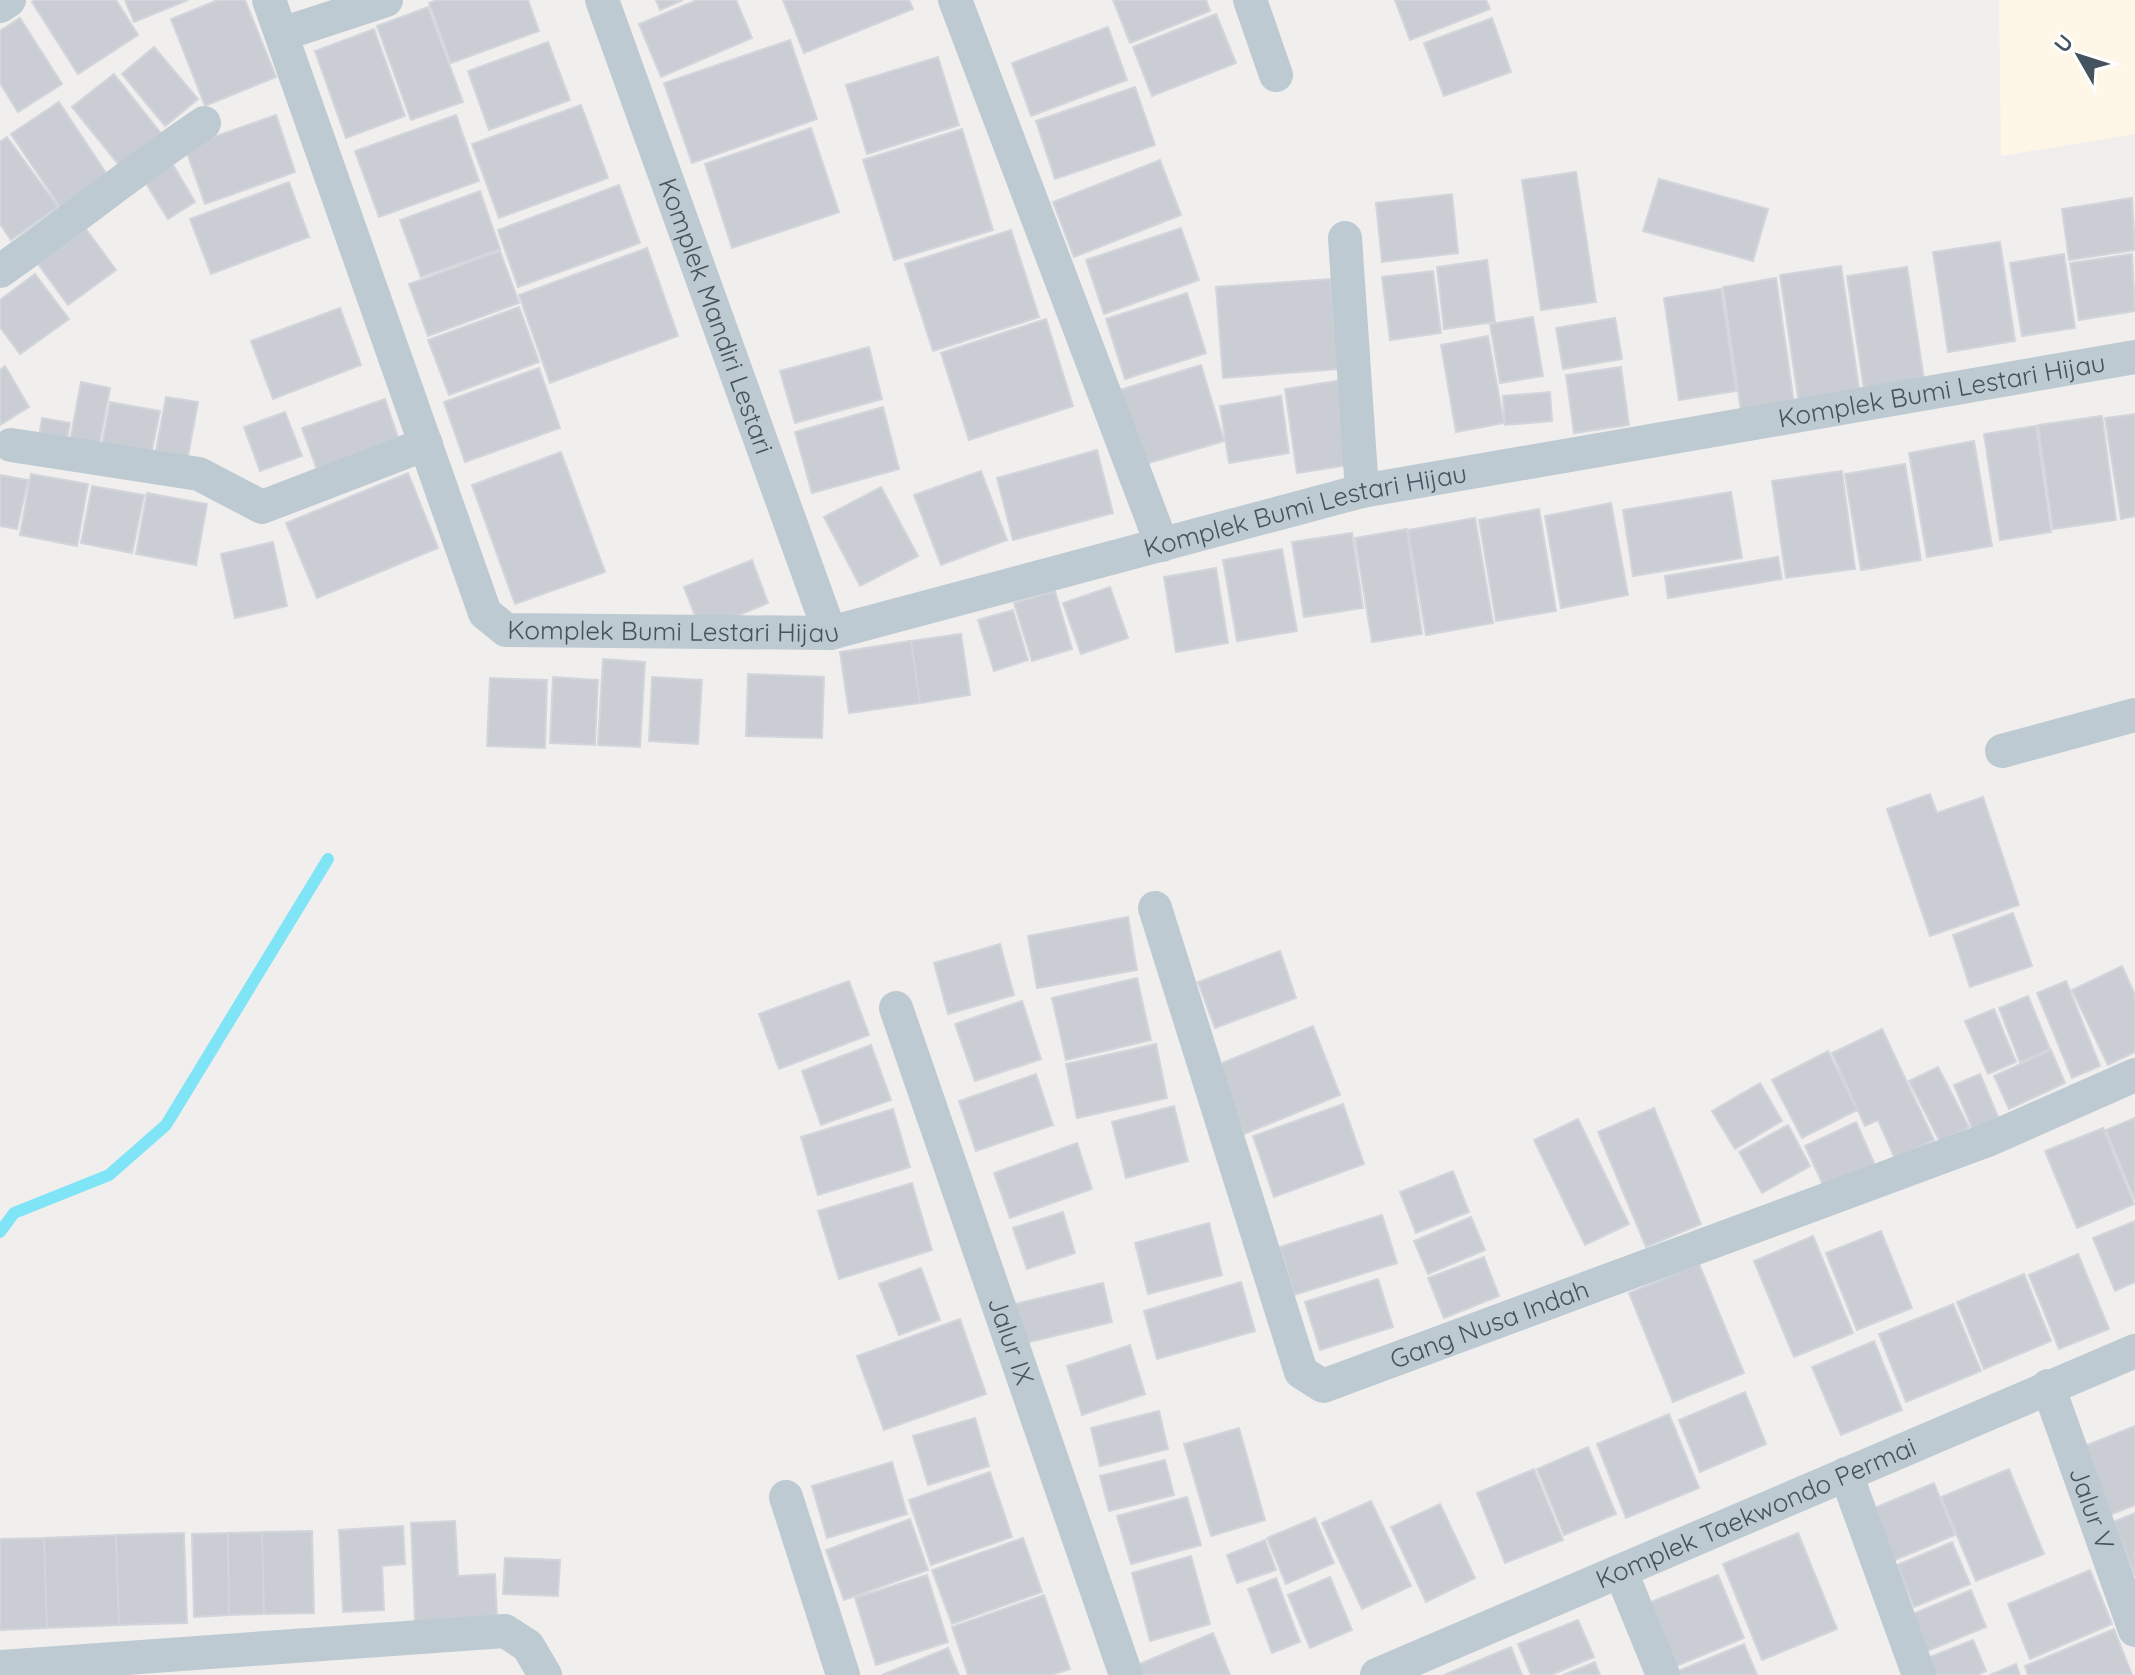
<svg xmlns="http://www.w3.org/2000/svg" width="2135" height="1675" viewBox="0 0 2135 1675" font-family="Quicksand,sans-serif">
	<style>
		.commercial { fill: #fef6e6 }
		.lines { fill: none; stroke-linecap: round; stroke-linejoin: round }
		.stream { stroke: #7fe4f6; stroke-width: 12 }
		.building { fill: #caced4; stroke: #d2d5db; stroke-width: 2 }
		.street { stroke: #bdcad2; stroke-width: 34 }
		.labels { text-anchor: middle; stroke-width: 8; stroke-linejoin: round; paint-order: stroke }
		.street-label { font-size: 26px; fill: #44535e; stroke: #fff }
	</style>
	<rect width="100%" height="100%" fill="#f1eeee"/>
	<path class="commercial" d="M 1999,0 L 2135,0 L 2135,134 L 2001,156 Z"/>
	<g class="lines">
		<path class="stream" d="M 0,1232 L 14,1213 L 109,1175 L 166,1125 L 328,859"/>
	</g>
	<path class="building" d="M 35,0 L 116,0 L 138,35 L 78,74 L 32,2 Z
		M 125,0 L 188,0 L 134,22 Z
		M 218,0 L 245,0 L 276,77 L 205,106 L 171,19 Z
		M 437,0 L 528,0 L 539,31 L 451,63 L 429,3 Z
		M 656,0 L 683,0 L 660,10 Z
		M 697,0 L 736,0 L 752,38 L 661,77 L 639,24 Z
		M 783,0 L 909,0 L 913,9 L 804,53 Z
		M 1113,0 L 1206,0 L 1210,11 L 1130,43 Z
		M 1395,0 L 1486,0 L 1490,9 L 1410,40 Z
		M 428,7 L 463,102 L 411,120 L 377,26 Z
		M 1216,14 L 1236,63 L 1152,96 L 1133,47 Z
		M 20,18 L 62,84 L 18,112 L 0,83 L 0,31 Z
		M 1492,18 L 1511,72 L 1444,96 L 1424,43 Z
		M 1108,27 L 1127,80 L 1031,116 L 1012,63 Z
		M 374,29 L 405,116 L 346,138 L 315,51 Z
		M 790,40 L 817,119 L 692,163 L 664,83 Z
		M 548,42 L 570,100 L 489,130 L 468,71 Z
		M 154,47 L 198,99 L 165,126 L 122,74 Z
		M 938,57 L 959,125 L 867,154 L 846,85 Z
		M 114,74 L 164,137 L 123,170 L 72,107 Z
		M 1135,87 L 1155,145 L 1055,179 L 1036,121 Z
		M 59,102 L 110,179 L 63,211 L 11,134 Z
		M 581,105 L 608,178 L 499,218 L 472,144 Z
		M 276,115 L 295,172 L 205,204 L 185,147 Z
		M 456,115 L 479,181 L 379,217 L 355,151 Z
		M 811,128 L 839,212 L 732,248 L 705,164 Z
		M 962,129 L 993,230 L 894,260 L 863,160 Z
		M 7,137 L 58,207 L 11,240 L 0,224 L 0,142 Z
		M 1160,160 L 1181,215 L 1074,257 L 1053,202 Z
		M 172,163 L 195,202 L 168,219 L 144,180 Z
		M 1576,172 L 1596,302 L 1541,310 L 1522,180 Z
		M 1659,179 L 1768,209 L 1753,261 L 1643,231 Z
		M 289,182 L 309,237 L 211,274 L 190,219 Z
		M 619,185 L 640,243 L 518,287 L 498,230 Z
		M 480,191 L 500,249 L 421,277 L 400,220 Z
		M 1452,194 L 1458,253 L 1382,262 L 1376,203 Z
		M 2132,198 L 2135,250 L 2069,260 L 2062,209 Z
		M 1181,228 L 1199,280 L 1104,314 L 1086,260 Z
		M 86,229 L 116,270 L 68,305 L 38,264 Z
		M 1011,230 L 1039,317 L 933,351 L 905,264 Z
		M 2000,242 L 2015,341 L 1948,352 L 1933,252 Z
		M 647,248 L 678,336 L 550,383 L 519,295 Z
		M 500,251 L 519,303 L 428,336 L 409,284 Z
		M 2064,254 L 2075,328 L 2022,336 L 2010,263 Z
		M 2132,254 L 2135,311 L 2079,320 L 2070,263 Z
		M 1487,260 L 1495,322 L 1444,329 L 1437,267 Z
		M 1841,266 L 1860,395 L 1799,404 L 1780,275 Z
		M 1907,267 L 1925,386 L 1865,396 L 1847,276 Z
		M 1433,271 L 1441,333 L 1390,340 L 1382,277 Z
		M 35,274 L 69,319 L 20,354 L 0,327 L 0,300 Z
		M 1776,278 L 1794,403 L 1741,411 L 1723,287 Z
		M 1331,279 L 1338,369 L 1223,378 L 1216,287 Z
		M 1721,289 L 1736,391 L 1679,400 L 1664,298 Z
		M 1187,293 L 1206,353 L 1125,379 L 1106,319 Z
		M 519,307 L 539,362 L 449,395 L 428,340 Z
		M 340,308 L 361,365 L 273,399 L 251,341 Z
		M 1533,317 L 1543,376 L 1500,383 L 1490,324 Z
		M 1615,318 L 1622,359 L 1563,369 L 1556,328 Z
		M 1046,319 L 1073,406 L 969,440 L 941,353 Z
		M 1488,336 L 1504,423 L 1456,432 L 1441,345 Z
		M 869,347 L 882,399 L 795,423 L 780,371 Z
		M 1201,365 L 1224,441 L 1142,465 L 1120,390 Z
		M 5,366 L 29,407 L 0,425 L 0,370 Z
		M 1621,367 L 1629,425 L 1574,433 L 1566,375 Z
		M 539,368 L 560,428 L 465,462 L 444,402 Z
		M 1343,380 L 1356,464 L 1297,473 L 1285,389 Z
		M 81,382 L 110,388 L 98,451 L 69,447 Z
		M 1550,392 L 1552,421 L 1505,425 L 1503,396 Z
		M 1281,396 L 1289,453 L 1229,463 L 1220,406 Z
		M 166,397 L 198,402 L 186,467 L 154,461 Z
		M 385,399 L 402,449 L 320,478 L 302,428 Z
		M 110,402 L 160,411 L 150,459 L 101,450 Z
		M 883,407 L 899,469 L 812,493 L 795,432 Z
		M 285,412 L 302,456 L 260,471 L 244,427 Z
		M 2135,414 L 2135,516 L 2121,519 L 2105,418 Z
		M 2102,416 L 2116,520 L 2053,529 L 2038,425 Z
		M 42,418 L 70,423 L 65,449 L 38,444 Z
		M 2036,426 L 2051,532 L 2000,540 L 1984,434 Z
		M 1974,441 L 1992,546 L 1927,557 L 1909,453 Z
		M 1097,450 L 1113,513 L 1013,540 L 997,478 Z
		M 561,452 L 605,572 L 515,604 L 472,485 Z
		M 1905,464 L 1921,560 L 1861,570 L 1845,474 Z
		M 981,471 L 1007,540 L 941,565 L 914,495 Z
		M 1842,471 L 1855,569 L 1786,578 L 1772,481 Z
		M 408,473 L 438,548 L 317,598 L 286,523 Z
		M 31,474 L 88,484 L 77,546 L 20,535 Z
		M 0,475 L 28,480 L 17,529 L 0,526 Z
		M 92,486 L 144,495 L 132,553 L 81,543 Z
		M 881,487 L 918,556 L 860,586 L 824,517 Z
		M 1731,492 L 1742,558 L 1633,576 L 1623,510 Z
		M 147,493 L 207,504 L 196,565 L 136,554 Z
		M 1611,503 L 1628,595 L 1561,608 L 1545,516 Z
		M 1539,509 L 1556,611 L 1496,621 L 1479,520 Z
		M 1475,518 L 1493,623 L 1426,635 L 1408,530 Z
		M 1407,529 L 1422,634 L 1372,642 L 1355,538 Z
		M 1352,533 L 1363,608 L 1304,617 L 1292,542 Z
		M 273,542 L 287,606 L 235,618 L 221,554 Z
		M 1282,549 L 1297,631 L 1237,641 L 1223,560 Z
		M 1778,557 L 1782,579 L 1668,598 L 1665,576 Z
		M 752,560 L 768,603 L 701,631 L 684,587 Z
		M 1216,568 L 1228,643 L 1176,652 L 1164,577 Z
		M 1110,587 L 1128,638 L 1081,654 L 1063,603 Z
		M 1055,591 L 1072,649 L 1032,661 L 1014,603 Z
		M 1013,610 L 1028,660 L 994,671 L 978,620 Z
		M 961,634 L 970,695 L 920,703 L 911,641 Z
		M 911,641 L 920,703 L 849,713 L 840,652 Z
		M 603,659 L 645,662 L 640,747 L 598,745 Z
		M 748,674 L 824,677 L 822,738 L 746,736 Z
		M 553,677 L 598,680 L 595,745 L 550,743 Z
		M 652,677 L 702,680 L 698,744 L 649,741 Z
		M 490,678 L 547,680 L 545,748 L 487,746 Z
		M 1930,794 L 1937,813 L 1983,797 L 2019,905 L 1930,936 L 1887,809 Z
		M 2013,913 L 2032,966 L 1970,987 L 1953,935 Z
		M 1128,917 L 1137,970 L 1037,988 L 1028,936 Z
		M 1000,944 L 1014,995 L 948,1014 L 934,963 Z
		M 1280,951 L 1296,998 L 1215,1028 L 1198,982 Z
		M 2122,966 L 2135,995 L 2135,1052 L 2108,1065 L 2072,990 Z
		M 1137,978 L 1151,1040 L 1066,1060 L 1052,998 Z
		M 849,981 L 869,1035 L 779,1069 L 759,1014 Z
		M 2066,981 L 2100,1066 L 2072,1078 L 2037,993 Z
		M 2028,996 L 2050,1049 L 2020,1062 L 1999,1008 Z
		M 1022,1001 L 1041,1059 L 975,1081 L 955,1024 Z
		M 1994,1009 L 2016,1062 L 1988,1074 L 1965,1021 Z
		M 1313,1026 L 1340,1095 L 1244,1134 L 1217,1065 Z
		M 1882,1029 L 1934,1140 L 1895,1159 L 1878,1120 L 1865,1126 L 1832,1053 Z
		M 1156,1044 L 1167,1098 L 1077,1118 L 1066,1064 Z
		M 871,1045 L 891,1100 L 821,1125 L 802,1071 Z
		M 2051,1050 L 2065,1083 L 2009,1109 L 1994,1076 Z
		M 1828,1051 L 1857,1110 L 1802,1138 L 1772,1080 Z
		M 1938,1067 L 1969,1127 L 1940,1142 L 1909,1081 Z
		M 1036,1074 L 1053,1125 L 976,1151 L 959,1101 Z
		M 1980,1074 L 1999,1119 L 1973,1130 L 1954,1085 Z
		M 1760,1083 L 1782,1121 L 1735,1149 L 1712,1111 Z
		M 1343,1104 L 1364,1164 L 1274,1197 L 1253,1136 Z
		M 1174,1106 L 1188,1161 L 1126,1178 L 1112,1122 Z
		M 1654,1108 L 1701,1224 L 1646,1247 L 1598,1132 Z
		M 893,1109 L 910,1167 L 818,1195 L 801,1137 Z
		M 2135,1118 L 2135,1200 L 2106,1130 Z
		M 1578,1119 L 1629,1224 L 1585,1245 L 1534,1140 Z
		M 1856,1122 L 1875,1165 L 1825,1189 L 1805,1146 Z
		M 1788,1125 L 1810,1166 L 1762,1193 L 1739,1152 Z
		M 2103,1128 L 2134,1204 L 2077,1228 L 2045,1151 Z
		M 1077,1143 L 1092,1189 L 1010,1218 L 994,1173 Z
		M 1453,1171 L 1469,1212 L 1416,1233 L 1400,1192 Z
		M 912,1183 L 932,1250 L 839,1279 L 818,1211 Z
		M 1063,1212 L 1075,1253 L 1027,1269 L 1013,1228 Z
		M 1382,1215 L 1397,1263 L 1294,1295 L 1280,1247 Z
		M 1471,1217 L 1485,1250 L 1428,1274 L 1414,1241 Z
		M 2135,1221 L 2135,1282 L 2115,1291 L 2093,1238 Z
		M 1209,1223 L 1222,1275 L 1148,1294 L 1135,1243 Z
		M 1881,1231 L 1912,1308 L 1857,1330 L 1826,1253 Z
		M 1813,1236 L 1853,1333 L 1794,1357 L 1754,1261 Z
		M 2078,1254 L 2109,1329 L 2059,1349 L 2029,1275 Z
		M 1484,1257 L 1499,1296 L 1444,1318 L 1428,1278 Z
		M 1699,1264 L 1744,1373 L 1673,1402 L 1629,1293 Z
		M 921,1268 L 940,1320 L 899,1335 L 879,1284 Z
		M 2024,1274 L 2051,1341 L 1984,1369 L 1957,1302 Z
		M 1378,1279 L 1393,1327 L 1320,1350 L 1305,1302 Z
		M 1241,1282 L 1255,1331 L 1157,1359 L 1144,1311 Z
		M 1103,1283 L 1112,1322 L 1025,1343 L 1015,1304 Z
		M 1953,1304 L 1981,1371 L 1906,1402 L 1879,1334 Z
		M 960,1319 L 986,1394 L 884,1430 L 857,1356 Z
		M 1874,1341 L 1902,1410 L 1841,1435 L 1812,1367 Z
		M 1130,1345 L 1145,1394 L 1082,1415 L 1067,1366 Z
		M 1745,1392 L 1766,1444 L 1700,1472 L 1679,1420 Z
		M 1159,1411 L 1168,1449 L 1100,1466 L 1091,1428 Z
		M 1669,1414 L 1699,1488 L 1626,1518 L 1597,1444 Z
		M 975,1418 L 989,1466 L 928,1485 L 913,1436 Z
		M 2135,1426 L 2135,1505 L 2110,1515 L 2082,1447 Z
		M 1239,1428 L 1265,1520 L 1211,1536 L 1184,1444 Z
		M 1588,1447 L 1616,1514 L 1564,1535 L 1537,1469 Z
		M 1165,1460 L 1174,1495 L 1109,1511 L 1100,1476 Z
		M 892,1462 L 907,1514 L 827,1538 L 812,1486 Z
		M 1534,1469 L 1563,1540 L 1505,1563 L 1477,1493 Z
		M 2009,1469 L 2044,1554 L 1976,1581 L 1941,1497 Z
		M 990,1472 L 1012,1537 L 931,1565 L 909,1500 Z
		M 1934,1483 L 1955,1535 L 1888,1563 L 1867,1511 Z
		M 1187,1497 L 1201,1545 L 1131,1564 L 1117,1516 Z
		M 1371,1501 L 1411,1586 L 1362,1609 L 1322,1523 Z
		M 1440,1504 L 1475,1578 L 1426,1602 L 1391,1527 Z
		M 2135,1513 L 2135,1576 L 2113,1522 Z
		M 1315,1518 L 1334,1563 L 1286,1584 L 1267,1538 Z
		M 910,1519 L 928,1570 L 844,1600 L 826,1550 Z
		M 455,1521 L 458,1576 L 495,1574 L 497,1618 L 415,1623 L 411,1523 Z
		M 403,1526 L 405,1564 L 382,1566 L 384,1610 L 343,1612 L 339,1530 Z
		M 312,1531 L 314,1613 L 264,1614 L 262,1532 Z
		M 262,1532 L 264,1614 L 229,1615 L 228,1533 Z
		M 184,1533 L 187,1623 L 119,1625 L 116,1535 Z
		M 228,1533 L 229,1615 L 194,1617 L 192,1534 Z
		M 1798,1533 L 1837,1629 L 1762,1660 L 1723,1564 Z
		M 116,1535 L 119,1625 L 47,1628 L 44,1538 Z
		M 44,1538 L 47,1628 L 0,1630 L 0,1539 Z
		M 1023,1538 L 1042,1592 L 952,1624 L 932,1570 Z
		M 1265,1540 L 1276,1570 L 1237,1583 L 1227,1555 Z
		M 1952,1542 L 1970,1584 L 1914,1607 L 1897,1565 Z
		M 1191,1556 L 1210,1624 L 1150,1641 L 1132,1573 Z
		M 505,1558 L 560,1560 L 558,1596 L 503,1594 Z
		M 2090,1570 L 2112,1624 L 2030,1659 L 2008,1604 Z
		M 927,1575 L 948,1642 L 876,1665 L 855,1598 Z
		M 1718,1575 L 1744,1638 L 1674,1667 L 1648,1603 Z
		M 1330,1577 L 1352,1630 L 1310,1648 L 1288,1595 Z
		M 1276,1578 L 1300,1642 L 1272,1653 L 1248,1589 Z
		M 1971,1590 L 1986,1627 L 1925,1652 L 1910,1615 Z
		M 1044,1595 L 1070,1669 L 1051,1675 L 968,1675 L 952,1627 Z
		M 1578,1620 L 1594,1657 L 1551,1675 L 1531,1675 L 1518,1644 Z
		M 2114,1629 L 2132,1675 L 2028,1675 L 2025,1666 Z
		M 1213,1633 L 1230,1675 L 1141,1675 L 1137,1665 Z
		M 1973,1640 L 1986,1671 L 1977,1675 L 1934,1675 L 1927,1658 Z
		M 1744,1644 L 1757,1675 L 1674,1675 L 1673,1673 Z
		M 1511,1647 L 1522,1675 L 1444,1675 Z
		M 948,1648 L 959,1675 L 882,1675 Z
		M 1595,1662 L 1600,1675 L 1563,1675 Z
		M 2016,1664 L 2020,1675 L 1990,1675 Z"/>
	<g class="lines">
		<g class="street">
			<path id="s1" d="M 269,0 L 485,613 L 506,630 L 830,633 L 1362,491 L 2135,357"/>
			<path id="s2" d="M 602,0 L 830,633"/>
			<path d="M 955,0 L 1162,545"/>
			<path d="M 1250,0 L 1276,75"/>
			<path d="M 0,6 L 9,0"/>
			<path d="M 282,34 L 386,0"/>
			<path d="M 1345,238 L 1362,491"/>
			<path d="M 0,271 C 69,223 134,170 204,123"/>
			<path d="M 11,445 L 199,474 L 262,507 L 426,444"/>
			<path d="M 2002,751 L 2135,715"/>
			<path id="s3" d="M 1155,908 L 1301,1372 L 1323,1386 L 1990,1139 L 2135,1075"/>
			<path id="s4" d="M 896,1008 L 1126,1675"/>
			<path id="s5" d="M 2048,1386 L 2135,1630"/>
			<path d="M 1846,1474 L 1919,1675"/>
			<path d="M 786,1497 L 843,1675"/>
			<path d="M 1621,1572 L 1663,1675"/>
			<path d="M 0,1667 L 505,1631 L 528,1646 L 545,1675"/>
			<path id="s6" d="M 1377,1675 L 2135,1351"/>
		</g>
	</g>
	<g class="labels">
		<g class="street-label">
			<text dy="9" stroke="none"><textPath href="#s2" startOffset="336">Komplek Mandiri Lestari</textPath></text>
			<text dy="9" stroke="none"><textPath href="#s1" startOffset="2140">Komplek Bumi Lestari Hijau</textPath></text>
			<text dy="9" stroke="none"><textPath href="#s1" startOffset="1492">Komplek Bumi Lestari Hijau</textPath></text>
			<text dy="9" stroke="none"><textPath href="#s1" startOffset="844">Komplek Bumi Lestari Hijau</textPath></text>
			<text dy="9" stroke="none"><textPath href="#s3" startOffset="690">Gang Nusa Indah</textPath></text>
			<text dy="9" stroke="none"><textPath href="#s4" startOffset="352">Jalur IX</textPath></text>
			<text dy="9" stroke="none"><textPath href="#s5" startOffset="130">Jalur V</textPath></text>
			<text dy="9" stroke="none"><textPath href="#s6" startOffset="412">Komplek Taekwondo Permai</textPath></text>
		</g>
	</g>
	<g transform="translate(2079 56) rotate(309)" stroke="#ffffff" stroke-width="6" paint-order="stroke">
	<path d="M0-6L14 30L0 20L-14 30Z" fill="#44535e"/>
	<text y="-12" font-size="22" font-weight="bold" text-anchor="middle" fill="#44535e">U</text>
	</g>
</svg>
